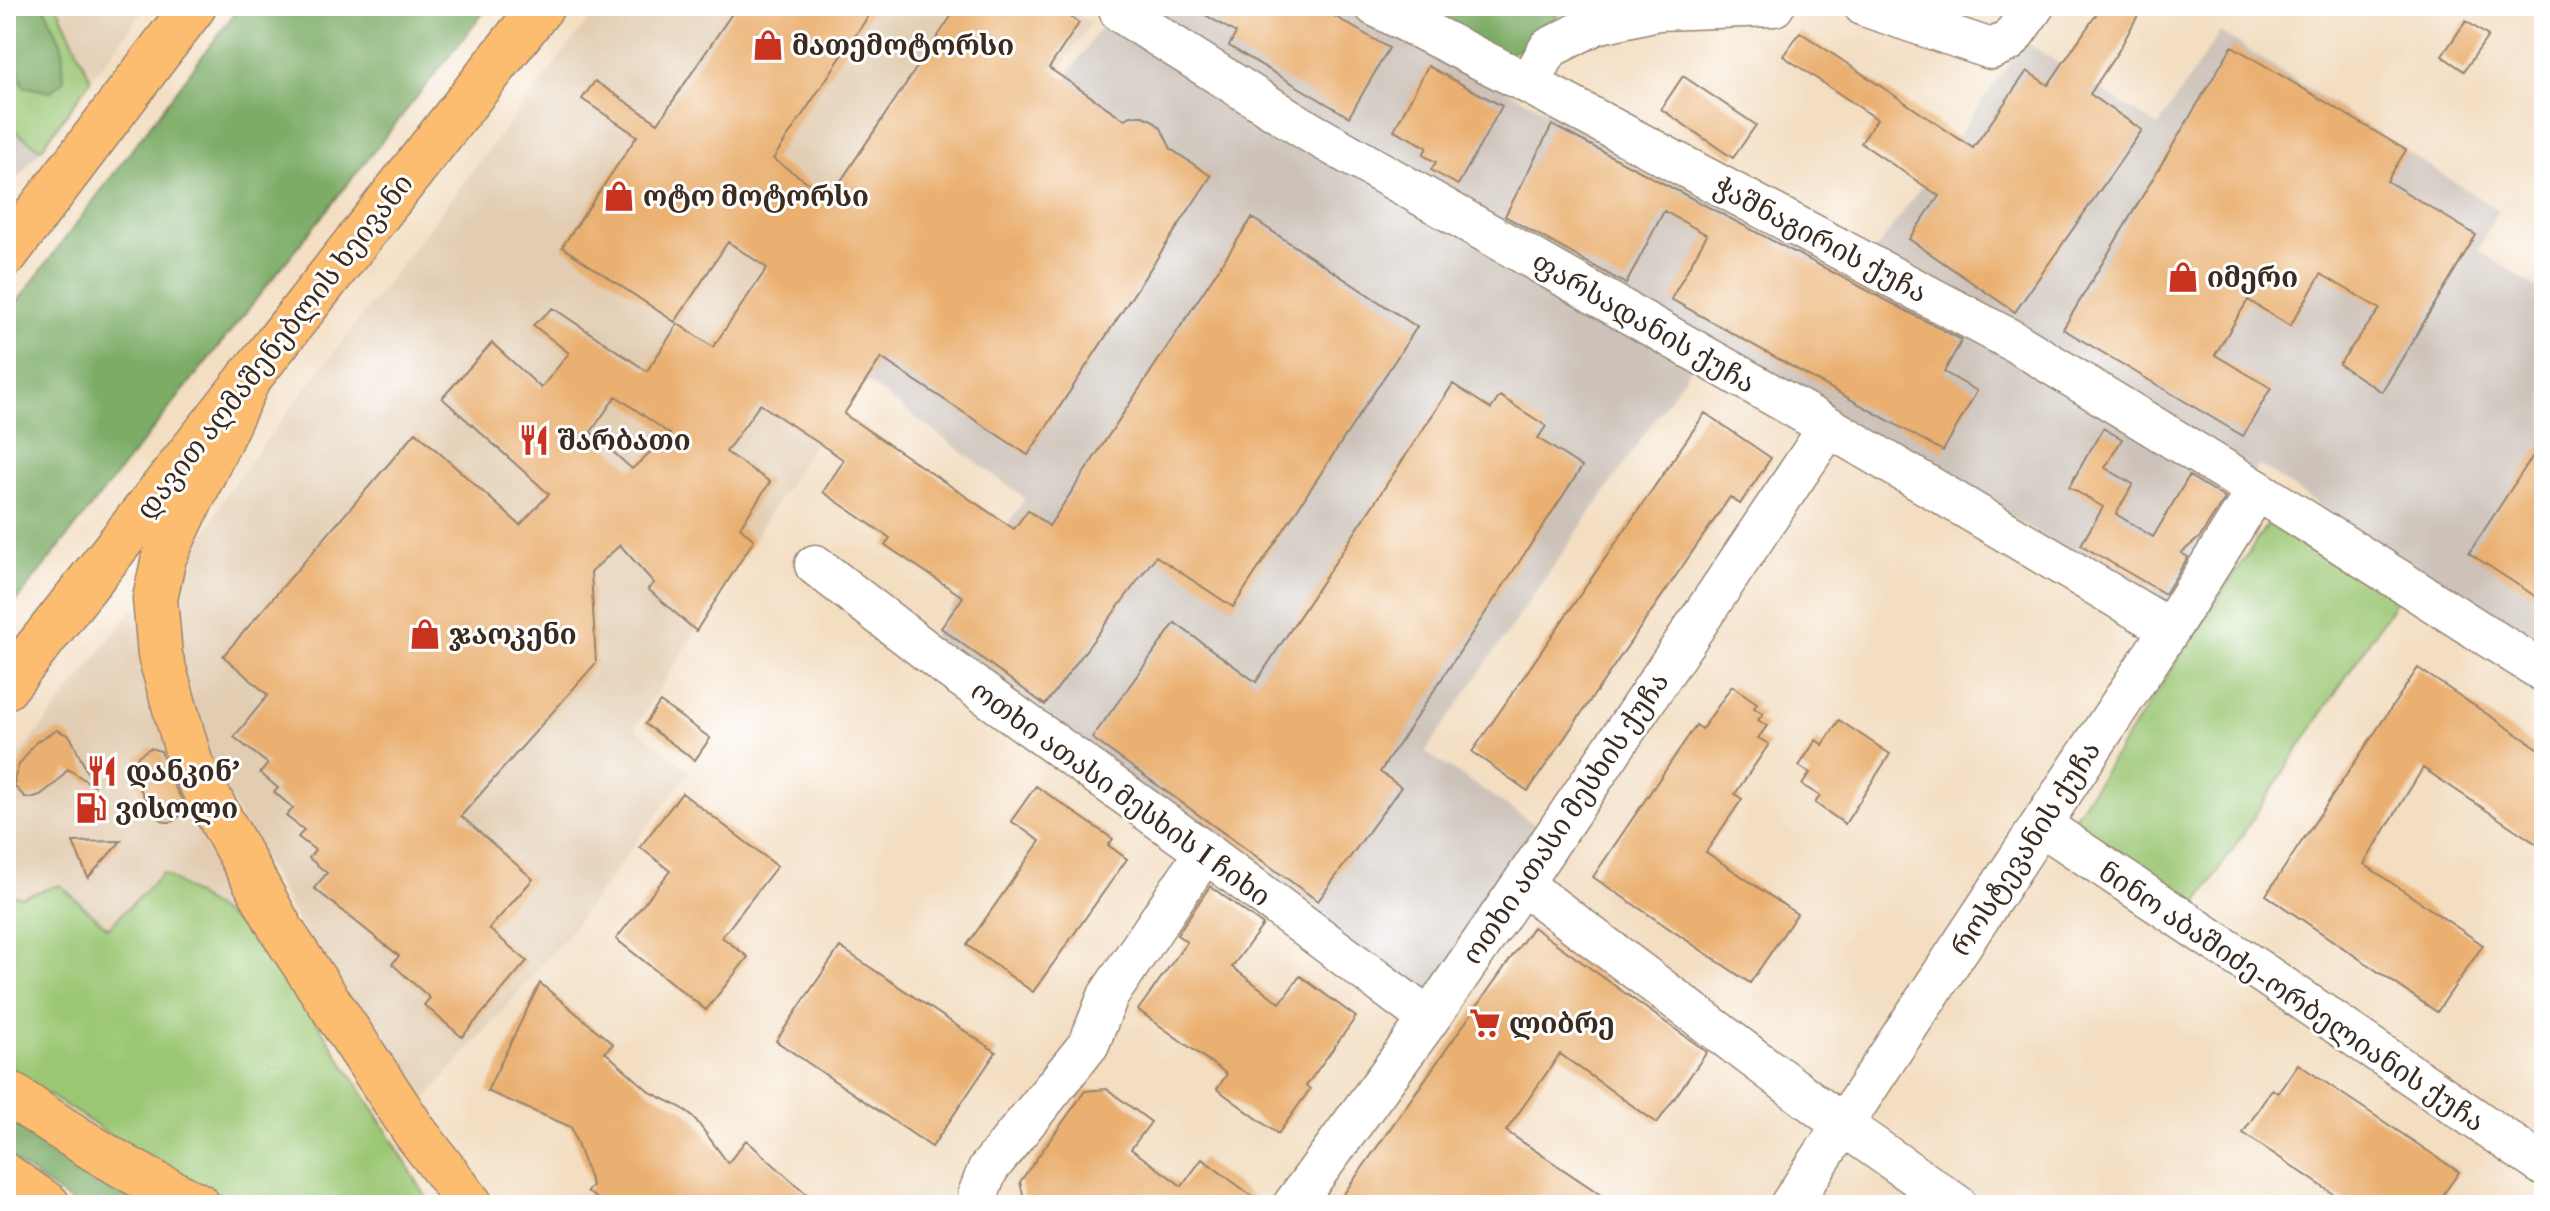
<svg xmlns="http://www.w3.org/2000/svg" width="2550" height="1211" viewBox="0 0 2550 1211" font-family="'IM FELL Double Pica','Noto Serif Georgian',serif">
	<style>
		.built { fill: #e2cdb2 }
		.industrial { fill: #ccc2b9 }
		.green { fill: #9bc774; stroke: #6b7849; stroke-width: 2 }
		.forest { fill: #7cac66; stroke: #5c6b42; stroke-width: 2 }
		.building { fill: #eab071; fill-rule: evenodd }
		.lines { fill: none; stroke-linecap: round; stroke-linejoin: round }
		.minor-casing { stroke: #978470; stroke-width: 43 }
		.major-casing { stroke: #978470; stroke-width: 47 }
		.highway-casing { stroke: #978470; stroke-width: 47 }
		.minor { stroke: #fff; stroke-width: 40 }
		.major { stroke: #fcbd6f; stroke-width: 44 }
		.highway { stroke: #fcbd6f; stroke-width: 44 }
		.labels { text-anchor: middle; stroke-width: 6; stroke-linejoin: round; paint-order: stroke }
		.poi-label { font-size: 28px; font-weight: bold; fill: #3b2a1e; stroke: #fff; text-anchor: start }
		.street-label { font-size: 28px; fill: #3b2a1e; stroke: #fff }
	</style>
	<rect width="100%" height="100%" fill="#fff"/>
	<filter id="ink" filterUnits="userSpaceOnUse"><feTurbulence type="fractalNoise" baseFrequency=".0125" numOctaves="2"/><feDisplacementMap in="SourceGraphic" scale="16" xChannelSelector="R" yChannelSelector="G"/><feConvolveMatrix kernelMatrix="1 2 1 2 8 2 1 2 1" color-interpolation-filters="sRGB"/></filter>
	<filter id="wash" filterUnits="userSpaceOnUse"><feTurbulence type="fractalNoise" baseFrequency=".006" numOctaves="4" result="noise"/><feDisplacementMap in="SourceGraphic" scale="32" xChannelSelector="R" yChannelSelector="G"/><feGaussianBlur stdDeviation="1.8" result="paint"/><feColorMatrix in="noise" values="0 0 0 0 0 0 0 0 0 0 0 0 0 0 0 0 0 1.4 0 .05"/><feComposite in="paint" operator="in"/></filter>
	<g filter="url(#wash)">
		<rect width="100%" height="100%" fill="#f3dec2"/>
		<path class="built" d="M 57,6 L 147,6 L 91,80 Z
			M 599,6 L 1080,6 L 1076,14 L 1091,23 L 888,325 L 635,728 L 689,771 L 566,937 L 422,1103 L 301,928 L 210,763 L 181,675 L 176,608 L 191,559 L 229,489 Z
			M 135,607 L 265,943 L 108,928 L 60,885 L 21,897 L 6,893 L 6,773 Z"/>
		<path class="industrial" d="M 1115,6 L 1342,6 L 1860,272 L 2025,42 L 2158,126 L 2220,32 L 2498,210 L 2478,250 L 2544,293 L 2544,630 L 2533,647 L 2259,465 L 2165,607 L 1709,341 L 1425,752 L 1545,831 L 1423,999 L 932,637 L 1025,498 L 862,378 Z
			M 6,125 L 41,149 L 6,193 Z"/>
		<path class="green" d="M 44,6 L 57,6 L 91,80 L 41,149 L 6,125 L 6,26 L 23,86 L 62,45 Z
			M 2274,514 L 2399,596 L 2196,905 L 2071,822 Z
			M 163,873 L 265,943 L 376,1113 L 431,1205 L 239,1205 L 138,1153 L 6,1067 L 6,893 L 21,897 L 60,885 L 108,928 Z"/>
		<path class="forest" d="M 6,6 L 44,6 L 62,45 L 64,81 L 50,92 L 23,86 L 6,26 Z
			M 240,6 L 489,6 L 6,614 L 6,317 Z
			M 1408,6 L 1568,6 L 1520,50 L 1503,54 Z
			M 6,1114 L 112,1188 L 145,1205 L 75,1205 L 6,1155 Z"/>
		<g id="blocks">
			<path class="building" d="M 737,6 L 875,6 L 773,159 L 830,197 L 958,6 L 1053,6 L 1079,23 L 1049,68 L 1124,119 L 1131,116 L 1143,116 L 1152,120 L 1161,128 L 1171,149 L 1211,176 L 1028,455 L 881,358 L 844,414 L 1014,529 L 1028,510 L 1049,526 L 1252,218 L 1417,327 L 1233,607 L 1156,556 L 1045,705 L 941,628 L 963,597 L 885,545 L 890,538 L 823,492 L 844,460 L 760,404 L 726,452 L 770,482 L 740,527 L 754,540 L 696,631 L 648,589 L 654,583 L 620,545 L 591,572 L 596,663 L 461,816 L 533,879 L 489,929 L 527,961 L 462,1037 L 424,1005 L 430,998 L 392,964 L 399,956 L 314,888 L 327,873 L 309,858 L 315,850 L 298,837 L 304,830 L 286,816 L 293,808 L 274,792 L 278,788 L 260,773 L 268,764 L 234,737 L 268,695 L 223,656 L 416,432 L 520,525 L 549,494 L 442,398 L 492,343 L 541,388 L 569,353 L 533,325 L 553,308 L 647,371 L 678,324 L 713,347 L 767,268 L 728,242 L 675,322 L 562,247 L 637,136 L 582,99 L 595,81 L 658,123 ZM 616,396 L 670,434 L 632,469 L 591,432 Z
				M 1190,6 L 1317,6 L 1389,48 L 1349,117 L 1229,46 L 1236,33 Z
				M 2102,6 L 2143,6 L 2119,50 L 2090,94 L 2142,130 L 2015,312 L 1909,239 L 1939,196 L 1861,143 L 1877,119 L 1783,56 L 1800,32 L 1973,148 L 2027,71 L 2048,85 Z
				M 2466,21 L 2488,36 L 2464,71 L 2442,56 Z
				M 2232,46 L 2406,150 L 2387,181 L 2476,235 L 2382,392 L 2339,364 L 2380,309 L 2321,274 L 2290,326 L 2248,300 L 2215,355 L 2271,388 L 2243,436 L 2063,329 Z
				M 1428,66 L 1502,106 L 1458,185 L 1431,170 L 1436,162 L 1423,155 L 1427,147 L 1394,130 Z
				M 1683,76 L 1756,125 L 1733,158 L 1661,109 Z
				M 1552,125 L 1962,340 L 1944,372 L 1977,391 L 1943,451 L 1671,299 L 1707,235 L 1664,211 L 1626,284 L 1505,216 Z
				M 1453,384 L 1491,409 L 1500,396 L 1546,426 L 1538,438 L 1582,467 L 1380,772 L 1401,787 L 1318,901 L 1092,738 L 1175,623 L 1256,682 Z
				M 1705,413 L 1771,458 L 1740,504 L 1730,497 L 1528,791 L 1472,752 Z
				M 2103,428 L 2122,439 L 2105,468 L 2133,484 L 2116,514 L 2153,537 L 2189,476 L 2225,498 L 2200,537 L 2181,553 L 2188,557 L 2165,594 L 2081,545 L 2103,507 L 2069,487 Z
				M 2544,439 L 2544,602 L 2469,553 Z
				M 2418,668 L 2544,752 L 2544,849 L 2423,768 L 2364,864 L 2483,945 L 2437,1012 L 2266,895 Z
				M 1732,686 L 1757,703 L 1754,708 L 1763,714 L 1758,720 L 1767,726 L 1758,738 L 1769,744 L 1735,794 L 1742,799 L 1706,852 L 1797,914 L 1750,983 L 1593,877 L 1696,725 L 1702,729 Z
				M 660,702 L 710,738 L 695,760 L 645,724 Z
				M 1839,720 L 1890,754 L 1845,824 L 1815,803 L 1820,796 L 1802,785 L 1810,773 L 1799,766 L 1816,740 L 1823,745 Z
				M 57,730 L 70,736 L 94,786 L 68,769 L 56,783 L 40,795 L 31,798 L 25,797 L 15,787 L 14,780 L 19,765 L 36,742 Z
				M 150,748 L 161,751 L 169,777 L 185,805 L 182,814 L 172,822 L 165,822 L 153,814 L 134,777 L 138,756 Z
				M 1036,786 L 1113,839 L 1108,845 L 1127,859 L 1033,992 L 967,945 L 1040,841 L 1011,821 Z
				M 682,793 L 777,866 L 722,937 L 748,957 L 706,1010 L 616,939 L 670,871 L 640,847 Z
				M 121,841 L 88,878 L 73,842 Z
				M 1210,886 L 1263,925 L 1232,967 L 1280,1003 L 1300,976 L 1356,1017 L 1306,1086 L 1310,1089 L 1278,1134 L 1217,1089 L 1227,1074 L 1138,1010 L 1187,942 L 1177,935 Z
				M 1533,927 L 1707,1052 L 1657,1123 L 1560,1054 L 1506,1131 L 1616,1205 L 1336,1205 Z
				M 840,947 L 996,1052 L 932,1147 L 776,1041 Z
				M 540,983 L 613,1044 L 605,1052 L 650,1092 L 682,1108 L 695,1119 L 728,1163 L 746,1140 L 819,1205 L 608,1205 L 587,1192 L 592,1185 L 571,1127 L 487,1091 Z
				M 2298,1064 L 2459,1172 L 2436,1205 L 2350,1205 L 2243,1133 L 2272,1089 L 2278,1093 Z
				M 1107,1089 L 1151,1122 L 1131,1149 L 1182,1186 L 1202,1159 L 1264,1205 L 1032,1205 L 1024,1198 L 1020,1182 L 1085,1091 Z"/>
		</g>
	</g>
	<g filter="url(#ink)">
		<use href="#blocks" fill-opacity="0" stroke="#978470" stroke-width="2"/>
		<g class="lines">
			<defs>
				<path id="minor" d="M 1118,6 L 1120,12 L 1310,132 L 1829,427 L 2170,629
					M 1375,6 L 1529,84 L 2015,342 L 2257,490 L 2544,672
					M 1864,6 L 1991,49 L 2009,41 L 2034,6
					M 1529,84 L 1549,48 L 1596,24 L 1658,10 L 1774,6
					M 815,565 L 942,663 L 1205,852 L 1429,1019
					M 2041,825 L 2273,980 L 2544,1166
					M 1522,884 L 1844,1126 L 1957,1205
					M 977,1205 L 979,1192 L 988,1169 L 1089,1044 L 1108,996 L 1205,852
					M 1293,1205 L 1429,1019 L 1522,884 L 1829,427
					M 1790,1205 L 2170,629 L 2257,490"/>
				<path id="major" d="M 6,1091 C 67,1134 130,1173 198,1205
					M 6,1176 L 48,1205"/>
				<path id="highway" d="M 6,254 L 194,6
					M 250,376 L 164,557 L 155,599 L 160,655 L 191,765 L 282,931 L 415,1132 L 471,1205
					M 6,687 L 542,6"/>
			</defs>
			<use href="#minor" class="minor-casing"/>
			<use href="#major" class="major-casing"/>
			<use href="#highway" class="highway-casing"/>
			<use href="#minor" class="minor"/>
			<use href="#major" class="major"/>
			<use href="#highway" class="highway"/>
		</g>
	</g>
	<defs>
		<symbol id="shop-bare" viewBox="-9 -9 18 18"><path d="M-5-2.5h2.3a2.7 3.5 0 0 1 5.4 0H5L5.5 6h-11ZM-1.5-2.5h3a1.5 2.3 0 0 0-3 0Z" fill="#c8321e" stroke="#fff" stroke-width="2.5" paint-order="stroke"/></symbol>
		<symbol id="restaurant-bare" viewBox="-9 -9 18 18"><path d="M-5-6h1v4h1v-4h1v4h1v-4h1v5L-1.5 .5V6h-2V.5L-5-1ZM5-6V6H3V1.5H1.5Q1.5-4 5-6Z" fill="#c8321e" stroke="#fff" stroke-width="2.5" paint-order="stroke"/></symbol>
		<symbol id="fuel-bare" viewBox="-9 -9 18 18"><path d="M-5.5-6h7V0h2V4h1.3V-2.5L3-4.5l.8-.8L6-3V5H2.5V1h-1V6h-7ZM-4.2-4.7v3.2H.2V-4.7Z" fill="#c8321e" stroke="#fff" stroke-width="2.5" paint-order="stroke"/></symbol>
		<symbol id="supermarket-bare" viewBox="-9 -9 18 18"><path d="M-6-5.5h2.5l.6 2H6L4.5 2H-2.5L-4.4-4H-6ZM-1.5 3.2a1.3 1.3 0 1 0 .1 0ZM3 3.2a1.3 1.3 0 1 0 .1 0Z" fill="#c8321e" stroke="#fff" stroke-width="2.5" paint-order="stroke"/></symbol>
	</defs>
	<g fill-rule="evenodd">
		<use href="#shop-bare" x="746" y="23" width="44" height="44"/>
		<use href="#shop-bare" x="597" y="174" width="44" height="44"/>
		<use href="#shop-bare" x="2161" y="255" width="44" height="44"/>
		<use href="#restaurant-bare" x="512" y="418" width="44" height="44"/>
		<use href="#shop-bare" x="403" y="612" width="44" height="44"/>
		<use href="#restaurant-bare" x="80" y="749" width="44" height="44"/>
		<use href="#fuel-bare" x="69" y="786" width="44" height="44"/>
		<use href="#supermarket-bare" x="1463" y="1001" width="44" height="44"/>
	</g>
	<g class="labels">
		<g class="poi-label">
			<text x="792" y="55">მათემოტორსი</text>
			<text x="643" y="206">ოტო მოტორსი</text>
			<text x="2207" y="287">იმერი</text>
			<text x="558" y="450">შარბათი</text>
			<text x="449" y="644">ჯაოკენი</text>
			<text x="126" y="781">დანკინ'</text>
			<text x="115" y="818">ვისოლი</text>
			<text x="1509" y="1033">ლიბრე</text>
		</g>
		<g class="street-label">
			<text transform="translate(1821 239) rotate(28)" y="10">ჭაშნაგირის ქუჩა</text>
			<text transform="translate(1644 322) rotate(30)" y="10">ფარსადანის ქუჩა</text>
			<text transform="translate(274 346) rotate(-52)" y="10">დავით აღმაშენებლის ხეივანი</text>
			<text transform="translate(1121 793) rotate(36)" y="10">ოთხი ათასი მესხის I ჩიხი</text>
			<text transform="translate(1565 818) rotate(-56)" y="10">ოთხი ათასი მესხის ქუჩა</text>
			<text transform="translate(2025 848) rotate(-57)" y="10">როსტევანის ქუჩა</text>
			<text transform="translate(2292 996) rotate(34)" y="10">ნინო აბაშიძე-ორბელიანის ქუჩა</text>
		</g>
	</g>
	<rect width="2550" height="1211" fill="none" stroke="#fff" stroke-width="32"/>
</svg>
